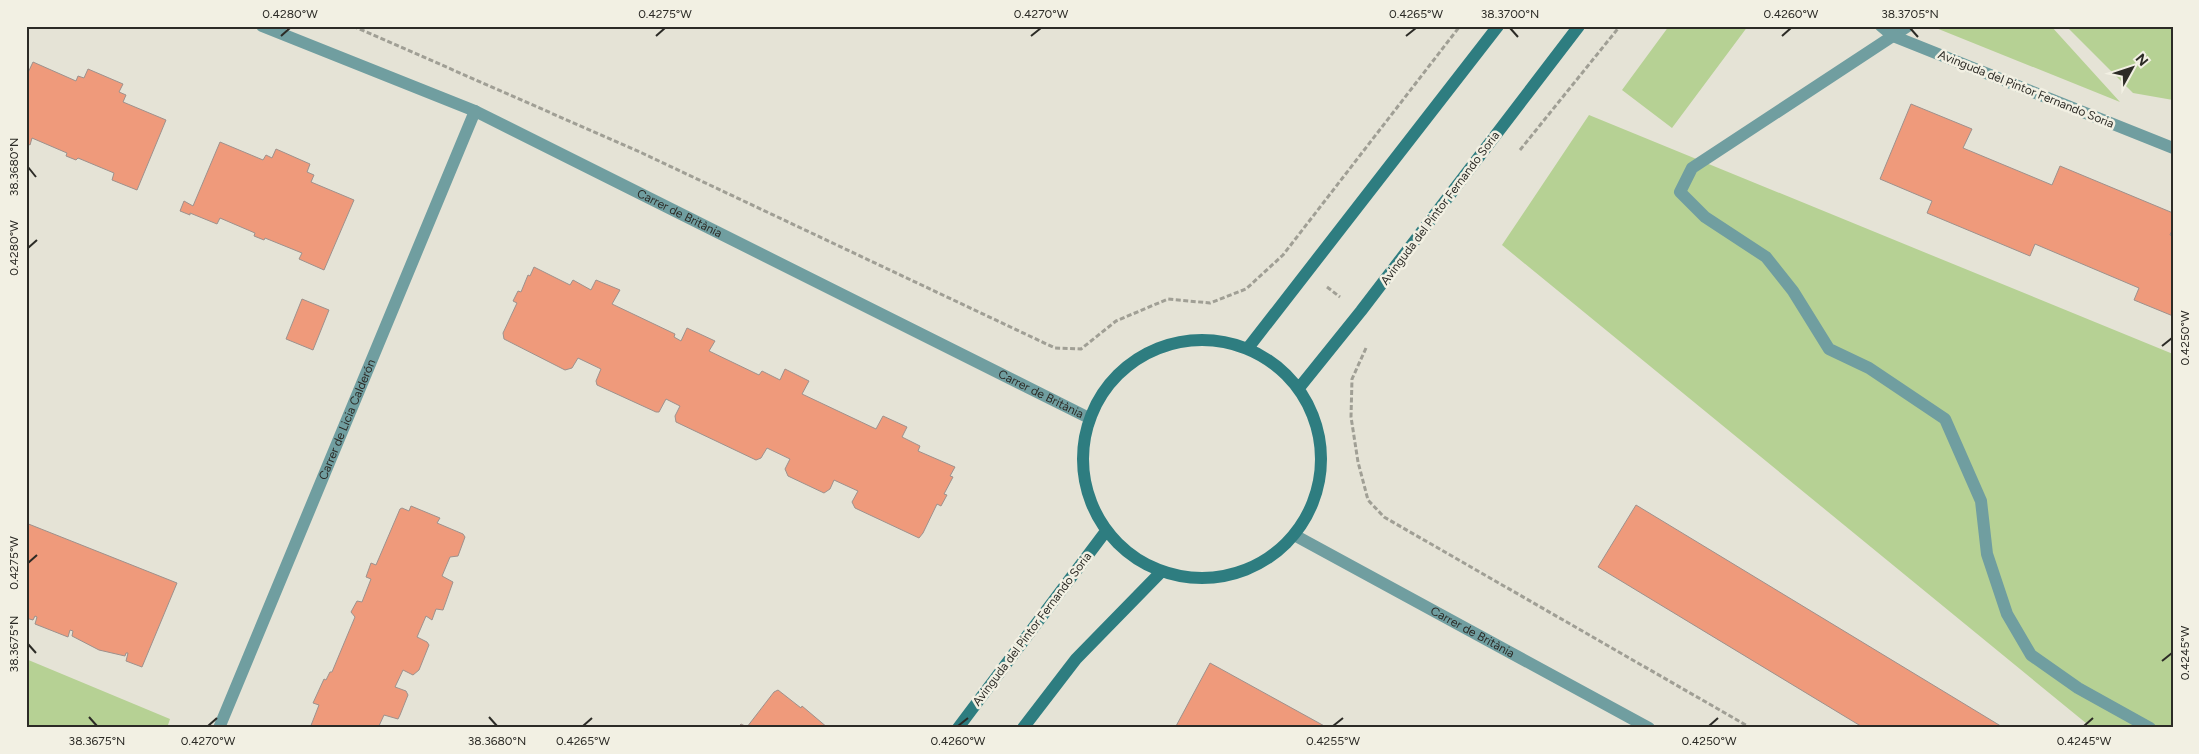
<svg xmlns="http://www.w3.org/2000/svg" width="2199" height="754" viewBox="0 0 2199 754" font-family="Figtree,sans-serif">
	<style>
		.green { fill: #b6d194 }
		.building { fill: #ef9a7b; stroke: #9e918c }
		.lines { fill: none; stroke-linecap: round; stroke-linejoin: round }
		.path { stroke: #a09f95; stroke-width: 3; stroke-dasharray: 5 2.5; stroke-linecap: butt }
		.lane { stroke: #709ea0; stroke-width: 12 }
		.street { stroke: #709ea0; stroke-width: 12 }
		.secondary { stroke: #2e7d80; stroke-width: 12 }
		.ticks { fill: none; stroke: #2c2b26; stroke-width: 2 }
		.labels { text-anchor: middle; stroke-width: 5; stroke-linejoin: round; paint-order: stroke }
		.street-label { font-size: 12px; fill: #2c2b26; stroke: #f2f0e3 }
		.neatline { fill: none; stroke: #2c2b26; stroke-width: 2 }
		.ticks-label { font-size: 12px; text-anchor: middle; fill: #2c2b26 }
	</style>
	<rect width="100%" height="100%" fill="#e5e3d6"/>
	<path class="green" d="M 1669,26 L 1748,26 L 1672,128 L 1622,90 Z
		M 1931,26 L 2051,26 L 2120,102 Z
		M 2066,26 L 2173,26 L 2173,100 L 2133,93 Z
		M 1589,115 L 2173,354 L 2173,728 L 2092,728 L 1502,245 Z
		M 26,659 L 170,719 L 167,728 L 26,728 Z"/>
	<path class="building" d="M 33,62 L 76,81 L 78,76 L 84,78 L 88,69 L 123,84 L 119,92 L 126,95 L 123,102 L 166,120 L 137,190 L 112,180 L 114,173 L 78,158 L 76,160 L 66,156 L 67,153 L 32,138 L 30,145 L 26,143 L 26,77 Z
		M 1911,104 L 1972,129 L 1963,148 L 2052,185 L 2060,166 L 2173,213 L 2173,228 L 2170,235 L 2173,236 L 2173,316 L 2134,300 L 2139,288 L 2035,244 L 2030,256 L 1927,213 L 1932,201 L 1880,179 Z
		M 220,142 L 263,160 L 266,155 L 272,158 L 276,149 L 310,164 L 307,172 L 314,175 L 311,182 L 354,200 L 324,270 L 299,259 L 302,253 L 265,238 L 264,240 L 254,236 L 255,233 L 220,218 L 217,224 L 190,213 L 190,215 L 180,211 L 184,201 L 193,206 Z
		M 534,267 L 570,285 L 573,280 L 591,290 L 596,280 L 620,290 L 612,304 L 675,334 L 674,337 L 681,341 L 687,328 L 715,341 L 709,351 L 759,375 L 762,371 L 780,380 L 785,369 L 809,381 L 802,394 L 876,429 L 883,416 L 907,427 L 902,437 L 920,446 L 918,451 L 955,467 L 950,476 L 953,477 L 944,494 L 947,495 L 941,506 L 937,504 L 923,533 L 919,538 L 855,508 L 852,502 L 858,491 L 834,480 L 830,489 L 824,493 L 788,476 L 785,469 L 790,459 L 767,448 L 761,458 L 756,460 L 676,422 L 675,416 L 680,406 L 666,399 L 659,412 L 656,412 L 597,385 L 596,381 L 601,369 L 578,358 L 572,368 L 565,370 L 504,339 L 503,333 L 517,303 L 513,301 L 518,291 L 521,292 L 528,275 L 530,276 Z
		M 302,299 L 329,310 L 313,350 L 286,339 Z
		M 1636,505 L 2004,728 L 1864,728 L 1598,567 Z
		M 411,506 L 440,518 L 437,523 L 463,534 L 465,537 L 458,556 L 450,557 L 442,576 L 453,582 L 443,610 L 436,609 L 432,620 L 426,616 L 417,637 L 427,642 L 429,645 L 419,670 L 413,675 L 403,670 L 395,687 L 406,691 L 408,695 L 400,715 L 398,719 L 384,715 L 378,728 L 310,728 L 319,705 L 313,703 L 324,679 L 326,680 L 330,672 L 332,672 L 355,617 L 351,612 L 357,601 L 362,602 L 371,579 L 366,577 L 371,563 L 376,565 L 400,509 L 402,508 L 409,511 Z
		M 26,523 L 177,583 L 142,667 L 126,661 L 128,653 L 126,653 L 125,656 L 99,650 L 72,636 L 73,631 L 70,630 L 68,637 L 35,624 L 37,617 L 35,616 L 33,620 L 26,618 Z
		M 1210,663 L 1328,728 L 1175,728 Z
		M 778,690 L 801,708 L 802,706 L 828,728 L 737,728 L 741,724 L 747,727 L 774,692 Z"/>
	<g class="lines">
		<path class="path" d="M 353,26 L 642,153 L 1055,348 L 1081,349 L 1116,321 L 1168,299 L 1210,303 L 1246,289 L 1283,255 L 1460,26
			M 1520,150 L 1620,26
			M 1327,287 L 1340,297
			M 1366,348 L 1352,379 L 1351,417 L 1358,462 L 1368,500 L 1384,517 L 1751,728"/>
		<path class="lane" d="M 1908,26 L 1692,168 L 1680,192 L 1705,217 L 1766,257 L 1793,291 L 1829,349 L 1869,368 L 1945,419 L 1981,501 L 1987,554 L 2007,614 L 2031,655 L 2078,688 L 2150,728"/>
		<g class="street">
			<path id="s1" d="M 262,26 L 475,111 L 1089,418"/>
			<path d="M 1881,26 L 1893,36 L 2173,148"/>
			<path id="s2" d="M 1296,536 L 1649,728"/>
			<path id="s3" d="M 219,728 L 475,111"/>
		</g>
		<path class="secondary" d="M1083 459a119 119 0 1 1 238 0a119 119 0 1 1-238 0Z
			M 1248,348 L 1498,26
			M 1299,388 L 1361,311 L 1579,26
			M 958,728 L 1106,531
			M 1023,728 L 1076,659 L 1161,572"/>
	</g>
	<path class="ticks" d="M 1510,28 L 1518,37M 1910,28 L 1918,37M 281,36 L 290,28M 656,36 L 665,28M 1031,36 L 1041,28M 1406,36 L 1416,28M 1782,36 L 1791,28M 28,167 L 36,177M 28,248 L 37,240M 2162,346 L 2172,338M 28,563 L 37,555M 28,644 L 36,653M 2162,661 L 2172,653M 89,717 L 97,726M 489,717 L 497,726M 208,726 L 217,718M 583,726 L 592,718M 958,726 L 968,718M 1333,726 L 1343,718M 1709,726 L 1718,718M 2084,726 L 2093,718"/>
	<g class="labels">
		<g class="street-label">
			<text transform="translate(2026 89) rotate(22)" y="4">Avinguda del Pintor Fernando Soria</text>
			<text transform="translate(1440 208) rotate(-53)" y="4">Avinguda del Pintor Fernando Soria</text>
			<text dy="4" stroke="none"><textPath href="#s1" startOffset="458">Carrer de Britània</textPath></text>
			<text dy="4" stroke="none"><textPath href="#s1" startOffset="862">Carrer de Britània</textPath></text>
			<text dy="4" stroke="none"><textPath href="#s3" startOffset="334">Carrer de Licia Calderón</textPath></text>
			<text transform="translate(1032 629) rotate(-53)" y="4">Avinguda del Pintor Fernando Soria</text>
			<text dy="4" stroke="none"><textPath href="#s2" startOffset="201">Carrer de Britània</textPath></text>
		</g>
	</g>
	<rect width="2199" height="754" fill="none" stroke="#f2f0e3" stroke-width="55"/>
	<g transform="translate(2132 68) rotate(50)" stroke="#f2f0e3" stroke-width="4" paint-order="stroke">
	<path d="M0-4L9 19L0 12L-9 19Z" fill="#2c2b26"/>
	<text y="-8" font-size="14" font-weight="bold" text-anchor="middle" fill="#2c2b26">N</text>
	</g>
	<rect x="28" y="28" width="2144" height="698" class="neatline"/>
	<g class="ticks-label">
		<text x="290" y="18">0.4280°W</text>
		<text x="665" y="18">0.4275°W</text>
		<text x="1041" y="18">0.4270°W</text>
		<text x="1416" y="18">0.4265°W</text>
		<text x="1510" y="18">38.3700°N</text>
		<text x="1791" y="18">0.4260°W</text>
		<text x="1910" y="18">38.3705°N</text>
		<text transform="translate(14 167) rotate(-90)" y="4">38.3680°N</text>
		<text transform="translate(14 248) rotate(-90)" y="4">0.4280°W</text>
		<text transform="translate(2185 338) rotate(-90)" y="4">0.4250°W</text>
		<text transform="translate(14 563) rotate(-90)" y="4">0.4275°W</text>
		<text transform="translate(14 644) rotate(-90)" y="4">38.3675°N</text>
		<text transform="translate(2185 653) rotate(-90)" y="4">0.4245°W</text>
		<text x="97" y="745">38.3675°N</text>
		<text x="208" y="745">0.4270°W</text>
		<text x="497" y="745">38.3680°N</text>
		<text x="583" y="745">0.4265°W</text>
		<text x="958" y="745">0.4260°W</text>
		<text x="1333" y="745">0.4255°W</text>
		<text x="1709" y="745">0.4250°W</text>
		<text x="2084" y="745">0.4245°W</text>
	</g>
</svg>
